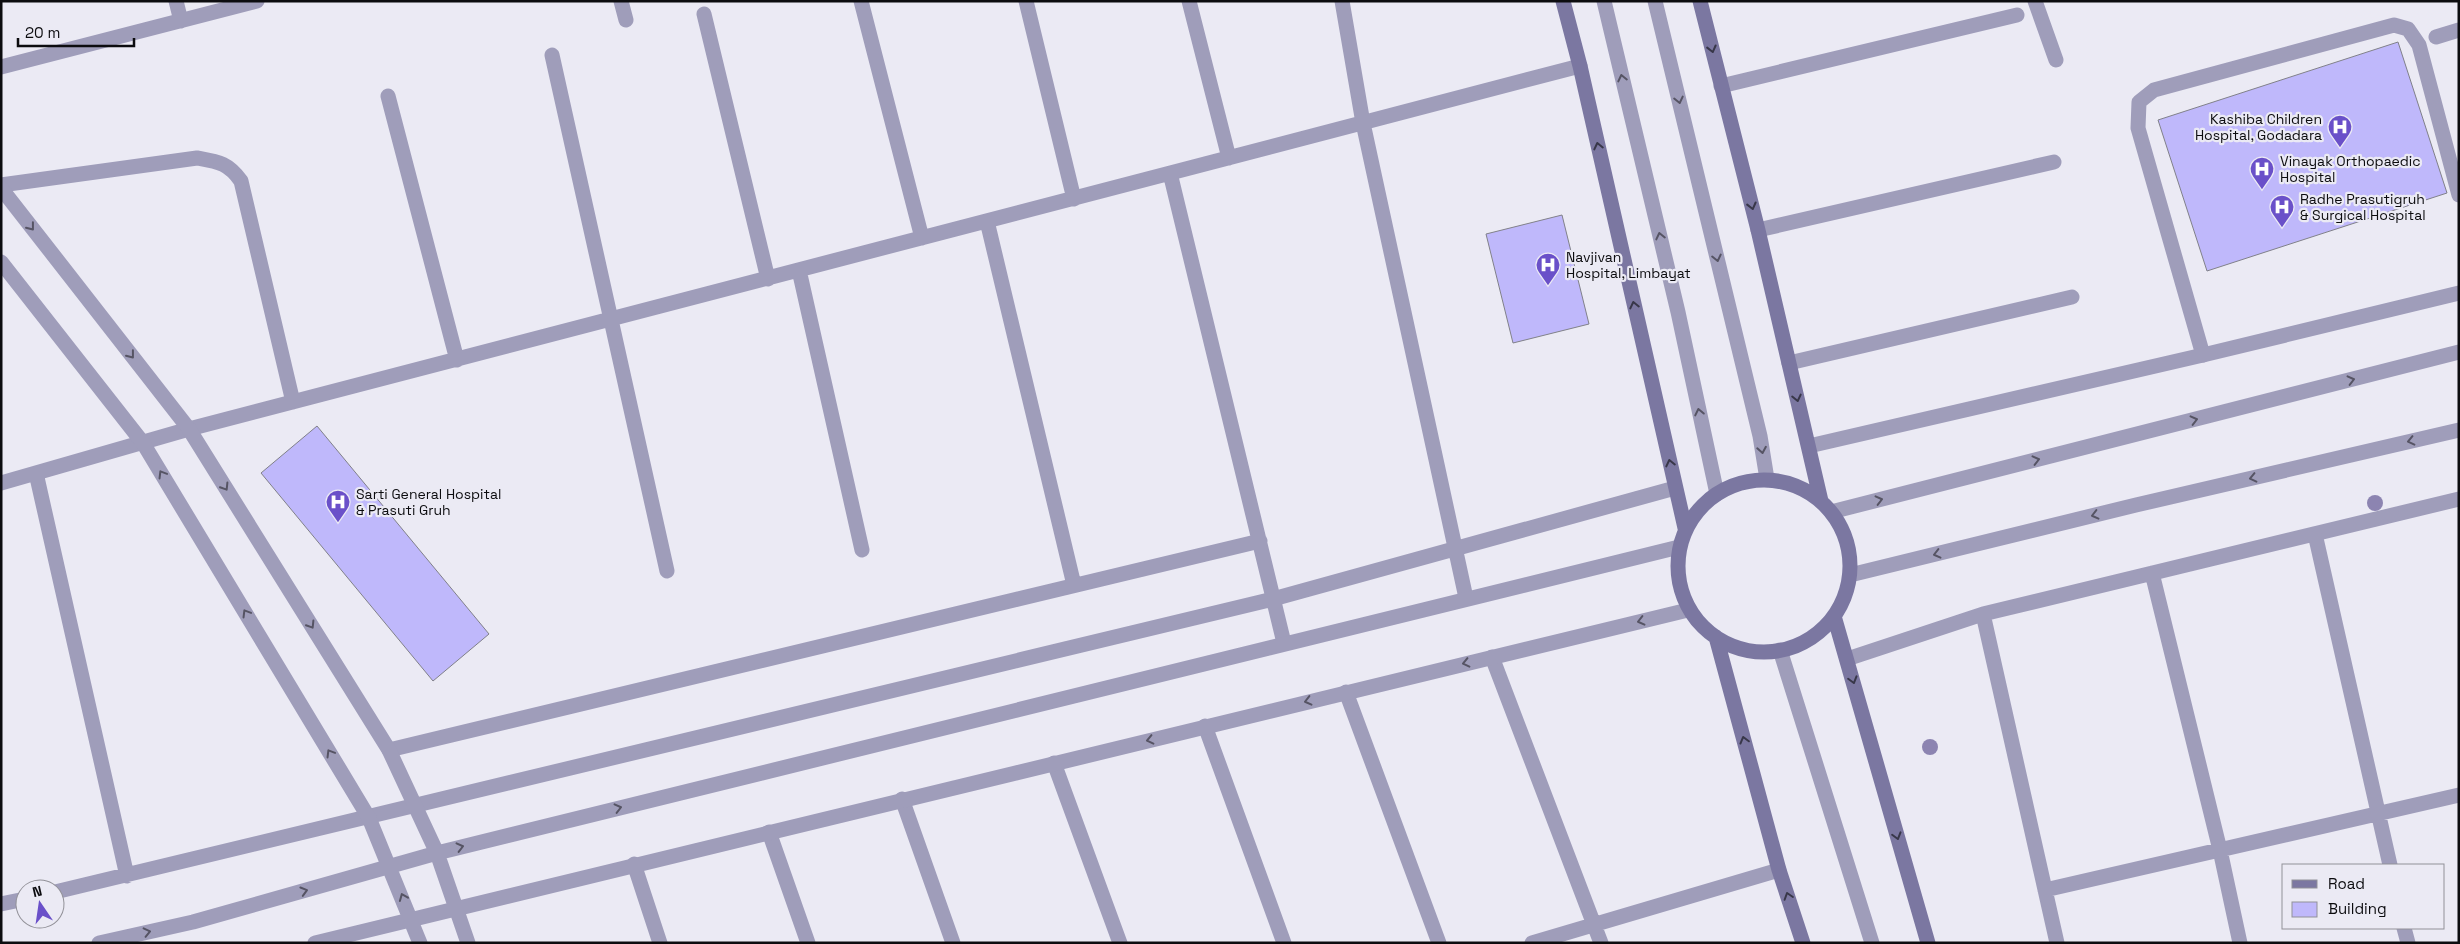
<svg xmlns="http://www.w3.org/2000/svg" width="2460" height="944" viewBox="0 0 2460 944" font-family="'Space Grotesk',sans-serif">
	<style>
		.building { fill: #bfb8fb; stroke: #808089 }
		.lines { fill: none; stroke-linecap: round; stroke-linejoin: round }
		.service { stroke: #9f9dba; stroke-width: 15 }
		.minor { stroke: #9f9dba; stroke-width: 15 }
		.tertiary { stroke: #9f9dba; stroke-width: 15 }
		.secondary { stroke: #7b77a1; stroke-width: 15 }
		.tree { fill: #8c84b1 }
		.oneway { stroke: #383749 }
		.oneway2 { stroke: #565464 }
		.labels { text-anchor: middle; stroke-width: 4.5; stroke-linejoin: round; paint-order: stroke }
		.poi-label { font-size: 14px; fill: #0c0c0f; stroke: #ebeaf4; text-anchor: start }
	</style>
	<rect width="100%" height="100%" fill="#ebeaf4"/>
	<path class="building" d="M 2398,42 L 2447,193 L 2207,271 L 2158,120 Z
		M 1562,215 L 1589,324 L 1513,343 L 1486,234 Z
		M 317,426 L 489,634 L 433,681 L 261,473 Z"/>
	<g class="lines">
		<path class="service" d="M 1604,1 L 1678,312 L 1717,494
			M 1655,1 L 1760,436 L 1767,479
			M 2035,1 L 2056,60
			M 2203,355 L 2138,128 L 2139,102 L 2154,90 L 2394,25 L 2408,29 L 2419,45 L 2459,195
			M 1780,650 L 1872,943"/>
		<path class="minor" d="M 176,1 L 181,21
			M 621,1 L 626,20
			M 861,1 L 922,238
			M 1026,1 L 1074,199
			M 1189,1 L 1229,158
			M 1342,1 L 1363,123 L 1466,598
			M 704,14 L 768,279
			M 2436,37 L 2459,30
			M 552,55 L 667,571
			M 1,67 L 257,1
			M 1721,86 L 2017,15
			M 388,96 L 457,360
			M 1170,173 L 1284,643
			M 1,185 L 197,158 C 219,162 228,163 241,181 L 293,402
			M 987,221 L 1074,585
			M 1758,230 L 2054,162
			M 799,270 L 862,550
			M 1789,363 L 2072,297
			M 1809,446 L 2203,355 L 2459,293
			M 36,473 L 127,876
			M 1,483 L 189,429 L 1580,66
			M 2315,534 L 2390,865
			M 2152,573 L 2220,850 L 2240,943
			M 1983,614 L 2057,943
			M 1492,657 L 1601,943
			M 1847,659 L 1983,614 L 2459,499
			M 1346,692 L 1439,943
			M 1205,726 L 1284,943
			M 389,750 L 1260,541
			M 1054,763 L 1120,943
			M 902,799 L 953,943
			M 769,832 L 808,943
			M 634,864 L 660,943
			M 2045,890 L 2459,795
			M 55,892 L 1273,599 L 1675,488
			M 1,904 L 25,899
			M 2404,928 L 2408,943
			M 1532,943 L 1779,870"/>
		<path class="tertiary" d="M 1,188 L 189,429 L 389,750 L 437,853 L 468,943
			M 1,262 L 143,443 L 369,818 L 420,943
			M 1831,512 L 2459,352
			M 1850,575 L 2136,505 L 2459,430
			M 99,943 L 193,922 L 437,853 L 1679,547
			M 315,943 L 1688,610"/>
		<path class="secondary" d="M 1563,1 L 1580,66 L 1685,528
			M 1700,1 L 1758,230 L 1821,501
			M1678 566a86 86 0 1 1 172 0a86 86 0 1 1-172 0Z
			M 1834,616 L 1928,943
			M 1716,637 L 1779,870 L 1803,943"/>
	</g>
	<g class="tree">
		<circle cx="2375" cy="503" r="8"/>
		<circle cx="1930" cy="747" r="8"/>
	</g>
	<defs><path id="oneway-chevron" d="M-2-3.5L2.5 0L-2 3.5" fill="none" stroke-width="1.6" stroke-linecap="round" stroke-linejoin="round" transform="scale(1.25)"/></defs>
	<g class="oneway">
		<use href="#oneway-chevron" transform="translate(1712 49) rotate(76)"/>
		<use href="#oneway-chevron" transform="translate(1598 146) rotate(-103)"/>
		<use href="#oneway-chevron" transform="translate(1752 206) rotate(76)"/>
		<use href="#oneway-chevron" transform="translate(1634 305) rotate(-103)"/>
		<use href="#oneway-chevron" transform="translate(1797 398) rotate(77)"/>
		<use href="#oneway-chevron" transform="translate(1670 463) rotate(-103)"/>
		<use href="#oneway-chevron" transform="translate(1853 680) rotate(74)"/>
		<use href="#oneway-chevron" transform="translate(1744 740) rotate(-105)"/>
		<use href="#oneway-chevron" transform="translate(1897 836) rotate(74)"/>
		<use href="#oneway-chevron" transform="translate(1788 896) rotate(-108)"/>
	</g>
	<g class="oneway2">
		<use href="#oneway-chevron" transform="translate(1622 78) rotate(-103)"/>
		<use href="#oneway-chevron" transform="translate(1679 100) rotate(77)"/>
		<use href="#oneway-chevron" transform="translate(31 227) rotate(52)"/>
		<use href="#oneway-chevron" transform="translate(1660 236) rotate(-103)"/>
		<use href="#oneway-chevron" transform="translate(1717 258) rotate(77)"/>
		<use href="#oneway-chevron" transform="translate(131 355) rotate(52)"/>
		<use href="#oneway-chevron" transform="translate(2351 380) rotate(-14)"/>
		<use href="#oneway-chevron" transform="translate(1699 412) rotate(-102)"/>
		<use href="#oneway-chevron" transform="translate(2194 420) rotate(-14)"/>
		<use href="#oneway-chevron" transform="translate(2411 441) rotate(167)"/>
		<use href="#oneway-chevron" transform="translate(1762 450) rotate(80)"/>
		<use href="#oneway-chevron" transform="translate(2036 460) rotate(-14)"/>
		<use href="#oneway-chevron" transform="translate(162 474) rotate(-121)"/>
		<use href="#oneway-chevron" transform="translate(2253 478) rotate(167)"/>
		<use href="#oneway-chevron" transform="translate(225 487) rotate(58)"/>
		<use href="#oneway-chevron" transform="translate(1879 500) rotate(-14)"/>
		<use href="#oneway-chevron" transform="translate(2095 515) rotate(166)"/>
		<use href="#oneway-chevron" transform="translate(1937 554) rotate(166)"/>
		<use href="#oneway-chevron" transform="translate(246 613) rotate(-121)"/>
		<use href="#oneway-chevron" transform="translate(1641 621) rotate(166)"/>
		<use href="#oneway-chevron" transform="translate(311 625) rotate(58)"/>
		<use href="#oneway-chevron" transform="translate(1466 663) rotate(167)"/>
		<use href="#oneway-chevron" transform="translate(1308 701) rotate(166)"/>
		<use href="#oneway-chevron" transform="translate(1150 740) rotate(167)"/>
		<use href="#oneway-chevron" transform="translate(330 753) rotate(-121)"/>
		<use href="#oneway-chevron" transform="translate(618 808) rotate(-14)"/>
		<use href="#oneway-chevron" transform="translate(460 847) rotate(-14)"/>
		<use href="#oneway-chevron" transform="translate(304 891) rotate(-16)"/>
		<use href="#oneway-chevron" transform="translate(403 897) rotate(-112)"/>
		<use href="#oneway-chevron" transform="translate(147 932) rotate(-13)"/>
	</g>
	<defs>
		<symbol id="hospital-pin" viewBox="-11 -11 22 30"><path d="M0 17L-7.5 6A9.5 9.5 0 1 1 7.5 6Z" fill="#6a50c9" stroke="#ebeaf4"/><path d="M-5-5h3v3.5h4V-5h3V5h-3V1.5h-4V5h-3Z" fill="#fff"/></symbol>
	</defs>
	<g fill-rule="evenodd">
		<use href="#hospital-pin" x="2326" y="113" width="28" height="38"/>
		<use href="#hospital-pin" x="2248" y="155" width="28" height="38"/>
		<use href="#hospital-pin" x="2268" y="193" width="28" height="38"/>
		<use href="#hospital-pin" x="1534" y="251" width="28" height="38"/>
		<use href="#hospital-pin" x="324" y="488" width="28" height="38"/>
	</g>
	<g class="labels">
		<g class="poi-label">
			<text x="2322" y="124" text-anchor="end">Kashiba Children<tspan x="2322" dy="16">Hospital, Godadara</tspan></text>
			<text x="2280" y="166">Vinayak Orthopaedic<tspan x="2280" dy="16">Hospital</tspan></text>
			<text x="2300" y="204">Radhe Prasutigruh<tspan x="2300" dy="16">&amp; Surgical Hospital</tspan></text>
			<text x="1566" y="262">Navjivan<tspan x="1566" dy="16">Hospital, Limbayat</tspan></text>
			<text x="356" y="499">Sarti General Hospital<tspan x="356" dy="16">&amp; Prasuti Gruh</tspan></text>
		</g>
	</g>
	<rect width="2460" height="944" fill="none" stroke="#0c0c0f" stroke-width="5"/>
	<rect x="2282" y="864" width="162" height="65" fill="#ebeaf4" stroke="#929198"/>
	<rect x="2292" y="880" width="25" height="8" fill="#7b77a1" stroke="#929198"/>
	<text x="2328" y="889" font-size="15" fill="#0c0c0f">Road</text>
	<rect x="2292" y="902" width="25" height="15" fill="#bfb8fb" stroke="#929198"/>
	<text x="2328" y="914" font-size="15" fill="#0c0c0f">Building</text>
	<g transform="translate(40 904) rotate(347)"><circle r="24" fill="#ebeaf4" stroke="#929198"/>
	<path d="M0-4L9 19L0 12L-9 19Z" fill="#6a50c9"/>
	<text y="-8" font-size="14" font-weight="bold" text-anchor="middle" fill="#0c0c0f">N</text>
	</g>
	<path d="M18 38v8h116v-8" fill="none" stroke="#0c0c0f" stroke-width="2.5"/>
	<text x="25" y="38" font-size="15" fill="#0c0c0f" stroke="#ebeaf4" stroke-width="4" paint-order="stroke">20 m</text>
</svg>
